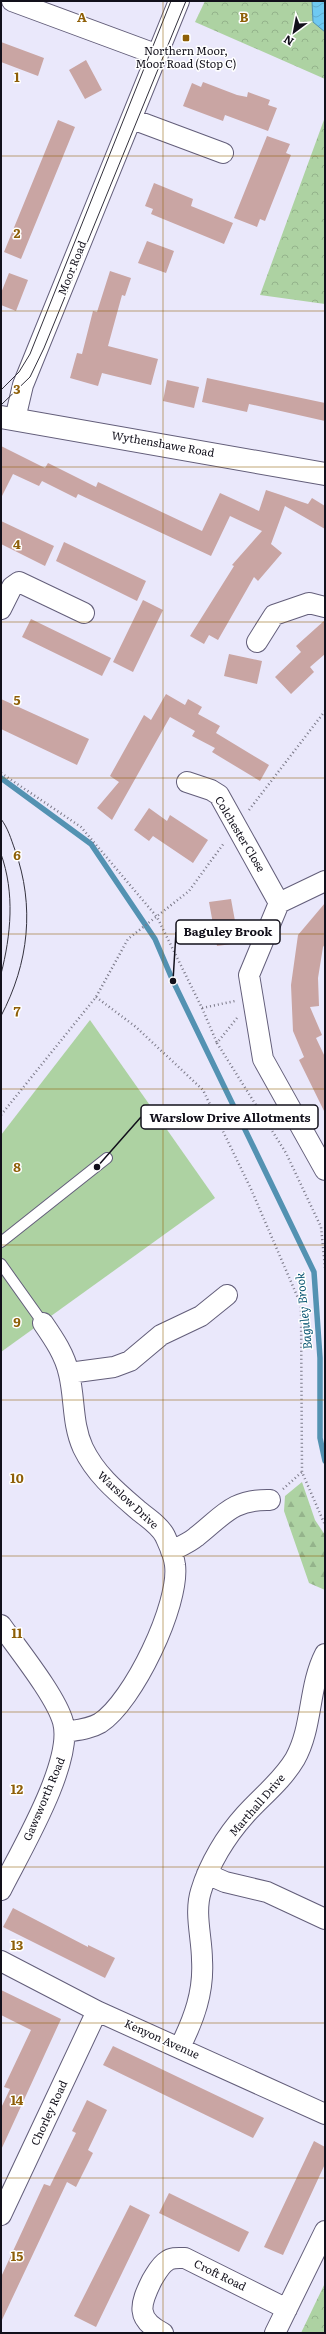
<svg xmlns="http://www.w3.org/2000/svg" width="326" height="2334" viewBox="0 0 326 2334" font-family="Literata,serif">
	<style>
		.green { fill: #add2a2 }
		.forest { fill: url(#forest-firs) }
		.park { fill: url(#park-crowns) }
		.water { fill: url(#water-waves); stroke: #5392b2 }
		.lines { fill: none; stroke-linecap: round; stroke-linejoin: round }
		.stream { stroke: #5392b2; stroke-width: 5.5 }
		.building { fill: #c9a5a3 }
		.lane-casing { stroke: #635e7a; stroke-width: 12 }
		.street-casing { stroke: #635e7a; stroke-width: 22 }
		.secondary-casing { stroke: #635e7a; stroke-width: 24 }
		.path { stroke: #7a7887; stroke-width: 2.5; stroke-dasharray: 1 3; stroke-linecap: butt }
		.lane { stroke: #fff; stroke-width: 10 }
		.street { stroke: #fff; stroke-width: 20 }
		.secondary { stroke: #fff; stroke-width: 22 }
		.tram { stroke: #33313d; stroke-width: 1 }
		.grid { fill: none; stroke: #8e5f07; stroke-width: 1; stroke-opacity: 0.55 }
		.poi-dot { fill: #8e5f07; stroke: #fff; stroke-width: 1.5 }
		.labels { text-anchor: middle; stroke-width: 3; stroke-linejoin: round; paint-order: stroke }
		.poi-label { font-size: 11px; fill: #12101b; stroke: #fff }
		.street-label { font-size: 11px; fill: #12101b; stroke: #fff }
		.water-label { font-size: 12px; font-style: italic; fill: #085571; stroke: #fff }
		.grid-label { font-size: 13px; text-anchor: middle; font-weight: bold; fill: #8e5f07; stroke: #fff; stroke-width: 3; stroke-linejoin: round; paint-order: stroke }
		.leader { fill: none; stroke: #12101b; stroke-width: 1.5 }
		.callout-dot { fill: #12101b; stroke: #fff; stroke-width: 1.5 }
		.callout { fill: #fff; stroke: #12101b; stroke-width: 1.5 }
		.callout-label { font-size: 12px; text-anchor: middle; font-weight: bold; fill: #12101b }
	</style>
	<defs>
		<pattern id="forest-firs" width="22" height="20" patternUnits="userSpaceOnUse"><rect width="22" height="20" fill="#add2a2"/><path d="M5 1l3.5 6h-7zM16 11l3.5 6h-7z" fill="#94b38b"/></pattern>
		<pattern id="park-crowns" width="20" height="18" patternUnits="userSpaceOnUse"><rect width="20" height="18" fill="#add2a2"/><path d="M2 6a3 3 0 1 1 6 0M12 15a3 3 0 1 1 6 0" fill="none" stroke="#94b38b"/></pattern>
		<pattern id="water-waves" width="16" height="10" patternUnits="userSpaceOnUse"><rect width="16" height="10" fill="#6fc9f2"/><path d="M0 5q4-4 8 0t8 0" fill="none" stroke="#5faccf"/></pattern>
	</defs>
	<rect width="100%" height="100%" fill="#eae8fb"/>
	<path class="green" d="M 90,1020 L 215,1198 L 1,1352 L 1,1135 Z"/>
	<path class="forest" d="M 302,1482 L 315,1520 L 325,1535 L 325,1590 L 309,1583 L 284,1511 L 285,1496 Z"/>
	<path class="park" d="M 205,1 L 325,1 L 325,79 L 195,22 Z
		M 325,117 L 325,304 L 260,295 Z
		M 325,2283 L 325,2333 L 301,2333 Z"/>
	<path class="water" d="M 312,1 L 325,1 L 325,32 L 313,22 Z"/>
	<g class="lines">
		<path class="stream" d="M 1,778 L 91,844 L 155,939 L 173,981 L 314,1272 L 320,1358 L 320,1438 L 325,1461"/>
	</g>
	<path class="building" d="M 1,42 L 44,58 L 38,76 L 1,62 Z
		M 86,60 L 102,90 L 85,99 L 69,70 Z
		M 203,82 L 237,95 L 247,97 L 248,92 L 270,100 L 268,105 L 277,108 L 268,131 L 225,115 L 223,121 L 183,106 L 192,83 L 201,87 Z
		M 58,120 L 75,127 L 21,259 L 4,252 Z
		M 267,136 L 290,144 L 286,153 L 291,155 L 265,221 L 260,219 L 257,227 L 234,218 Z
		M 154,183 L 193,199 L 191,206 L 233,223 L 224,244 L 151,214 L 153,209 L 145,206 Z
		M 147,241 L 174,251 L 166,273 L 138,263 Z
		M 110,271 L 131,278 L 125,296 L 122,295 L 108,346 L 158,359 L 151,385 L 102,373 L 98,386 L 70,378 L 77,353 L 82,354 L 93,311 L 97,312 Z
		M 9,273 L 28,280 L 16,311 L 1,305 L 1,293 Z
		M 207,378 L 325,403 L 325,421 L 249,404 L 247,412 L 202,402 Z
		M 167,380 L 199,387 L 194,408 L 163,401 Z
		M 1,446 L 45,468 L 48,463 L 96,487 L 98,482 L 202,531 L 220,493 L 259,511 L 266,490 L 308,504 L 312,498 L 325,506 L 325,529 L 285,506 L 271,544 L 282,553 L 258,581 L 254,577 L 218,640 L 209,635 L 204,644 L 190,636 L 234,566 L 232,565 L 262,531 L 230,516 L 211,556 L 78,494 L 76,498 L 42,481 L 39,486 L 13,474 L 1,498 Z
		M 1,521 L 54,546 L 45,566 L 1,544 Z
		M 64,542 L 146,581 L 137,601 L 56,561 Z
		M 143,600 L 163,610 L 133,672 L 113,662 Z
		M 31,619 L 111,658 L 102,676 L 22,637 Z
		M 325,620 L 325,654 L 310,667 L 314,672 L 291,694 L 275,677 L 301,652 L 296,646 Z
		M 229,654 L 262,661 L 257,684 L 224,676 Z
		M 166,694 L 185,705 L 188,699 L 202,707 L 198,714 L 220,726 L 216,733 L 269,765 L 260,781 L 212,752 L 215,748 L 192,736 L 195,731 L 170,717 L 112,820 L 97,808 L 119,782 L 110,776 L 144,715 L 151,720 Z
		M 1,699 L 89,739 L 77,765 L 1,729 Z
		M 149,808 L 167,821 L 170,815 L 208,840 L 193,863 L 153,836 L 149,841 L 134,830 Z
		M 231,899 L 239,943 L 217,946 L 209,902 Z
		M 325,903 L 325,944 L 323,947 L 318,978 L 319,1006 L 310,1007 L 322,1035 L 316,1038 L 325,1057 L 325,1113 L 299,1060 L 304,1057 L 293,1031 L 291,985 L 298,935 Z
		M 13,1908 L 88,1947 L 88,1945 L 115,1958 L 105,1978 L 3,1927 Z
		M 1,1990 L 61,2019 L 1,2150 L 1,2108 L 10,2089 L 4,2087 L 31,2030 L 1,2015 Z
		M 113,2046 L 264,2118 L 253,2138 L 103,2065 Z
		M 87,2100 L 107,2110 L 88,2150 L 93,2153 L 76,2187 L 67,2182 L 1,2322 L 1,2277 L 44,2184 L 50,2186 L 76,2133 L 72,2131 Z
		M 314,2141 L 325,2147 L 325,2164 L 283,2255 L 264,2247 Z
		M 169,2193 L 249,2232 L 239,2252 L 159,2213 Z
		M 130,2205 L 150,2215 L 96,2327 L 74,2316 Z"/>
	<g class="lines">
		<defs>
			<path id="lane" d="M 1,1242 L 107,1158
				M 1,1264 L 43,1323"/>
			<path id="street" d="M 12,1 L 158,55
				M 132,119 L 223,153
				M 15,419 L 23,385 L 179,1
				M 1,609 L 12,587 L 19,582 L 84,613
				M 257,642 L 274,615 L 309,603 L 325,607
				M 187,782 L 211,790 L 219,795 L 279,903
				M 325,881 L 279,903 L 249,975 L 263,1059 L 325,1170
				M 43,1323 C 54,1339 65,1355 69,1374 C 75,1399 72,1424 83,1448 C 96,1475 117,1492 139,1511 C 148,1518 160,1526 165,1536 C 169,1545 174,1555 175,1565 C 180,1604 133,1702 100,1723 C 90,1729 77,1730 65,1732
				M 69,1373 L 114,1367 L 130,1361 L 161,1335 L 201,1316 L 227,1295
				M 171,1551 C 179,1547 189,1543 196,1537 C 223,1516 232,1499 270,1500
				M 1,1625 C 17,1648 56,1696 63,1722 C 74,1762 20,1852 1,1890
				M 207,1874 L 225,1882 L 267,1892 L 325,1919
				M 1,1961 L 97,2011 L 325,2114
				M 180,2047 C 194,2019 204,1992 202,1960 C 202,1938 194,1913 201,1891 C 209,1864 226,1836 245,1815 C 261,1797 282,1781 295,1759 C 313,1727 308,1687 325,1654
				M 1,2215 L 97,2011
				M 163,2333 C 135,2319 140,2304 152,2280 C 156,2274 160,2265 167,2261 C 172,2257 179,2258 185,2258 L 287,2309
				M 275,2333 L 325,2231"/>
			<path id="secondary" d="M 1,417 L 325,474"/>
		</defs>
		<use href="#lane" class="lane-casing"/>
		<use href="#street" class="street-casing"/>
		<use href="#secondary" class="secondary-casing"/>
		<path class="path" d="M 1,773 L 81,827 L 157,917 L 202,1008 L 235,1001
			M 249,810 L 325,711
			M 96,997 L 136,1027 L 203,1090 L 251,1189 L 301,1305 L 302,1472 L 325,1525
			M 202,1008 L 217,1043
			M 237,1018 L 217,1043 L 286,1153 L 321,1227 L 325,1268
			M 1,1115 L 96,997 L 128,939 L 189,891 L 224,843
			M 283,1489 L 302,1472"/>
		<use href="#lane" class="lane"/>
		<use href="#street" class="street"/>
		<use href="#secondary" class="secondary"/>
		<path class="tram" d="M 1,390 L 19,372 L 30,354 L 171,1
			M 1,405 L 30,377 L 44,348 L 186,1
			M 1,819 C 8,828 11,839 15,850 C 35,906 29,963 1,1016
			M 1,854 C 15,893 11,935 1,974"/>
	</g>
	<path class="grid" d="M 163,1 L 163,2333M 1,156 L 325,156M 1,311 L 325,311M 1,467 L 325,467M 1,622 L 325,622M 1,778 L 325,778M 1,934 L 325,934M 1,1089 L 325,1089M 1,1245 L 325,1245M 1,1400 L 325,1400M 1,1556 L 325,1556M 1,1712 L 325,1712M 1,1867 L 325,1867M 1,2023 L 325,2023M 1,2178 L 325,2178"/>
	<rect class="poi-dot" x="182" y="34" width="8" height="8" rx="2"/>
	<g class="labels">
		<g class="poi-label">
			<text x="186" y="55">Northern Moor,<tspan x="186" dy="13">Moor Road (Stop C)</tspan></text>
		</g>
		<g class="street-label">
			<text transform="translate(72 268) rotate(-68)" y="4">Moor Road</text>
			<text transform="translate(163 444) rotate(10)" y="4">Wythenshawe Road</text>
			<text transform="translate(240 834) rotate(59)" y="4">Colchester Close</text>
			<text transform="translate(128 1500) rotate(43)" y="4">Warslow Drive</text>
			<text transform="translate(44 1799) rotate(-67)" y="4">Gawsworth Road</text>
			<text transform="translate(257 1805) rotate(-49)" y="4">Marthall Drive</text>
			<text transform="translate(162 2039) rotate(24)" y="4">Kenyon Avenue</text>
			<text transform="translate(49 2113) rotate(-65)" y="4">Chorley Road</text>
			<text transform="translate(220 2275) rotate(26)" y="4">Croft Road</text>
		</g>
		<g class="water-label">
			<text transform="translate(304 1311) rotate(-96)" y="4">Baguley Brook</text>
		</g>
	</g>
	<g class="grid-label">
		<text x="82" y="22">A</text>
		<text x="244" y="22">B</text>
		<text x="17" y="82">1</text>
		<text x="17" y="238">2</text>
		<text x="17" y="394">3</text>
		<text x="17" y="549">4</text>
		<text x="17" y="705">5</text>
		<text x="17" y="860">6</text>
		<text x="17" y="1016">7</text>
		<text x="17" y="1172">8</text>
		<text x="17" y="1327">9</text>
		<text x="17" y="1483">10</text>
		<text x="17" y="1638">11</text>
		<text x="17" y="1794">12</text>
		<text x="17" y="1950">13</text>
		<text x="17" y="2105">14</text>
		<text x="17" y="2261">15</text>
	</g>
	<path class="leader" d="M173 981L176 932M97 1167L141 1117"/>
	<g class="callout-dot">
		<circle cx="173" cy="981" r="4"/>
		<circle cx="97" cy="1167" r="4"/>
	</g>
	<g class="callout">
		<rect x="176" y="920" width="104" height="24" rx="4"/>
		<rect x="141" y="1105" width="177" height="24" rx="4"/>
	</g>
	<g class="callout-label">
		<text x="228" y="936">Baguley Brook</text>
		<text x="230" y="1122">Warslow Drive Allotments</text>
	</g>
	<rect width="326" height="2334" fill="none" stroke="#12101b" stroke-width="4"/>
	<g transform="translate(294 32) rotate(212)" stroke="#ffffff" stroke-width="3" paint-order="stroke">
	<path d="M0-3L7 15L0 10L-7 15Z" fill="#12101b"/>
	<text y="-6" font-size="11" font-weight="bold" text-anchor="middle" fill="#12101b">N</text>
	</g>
</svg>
